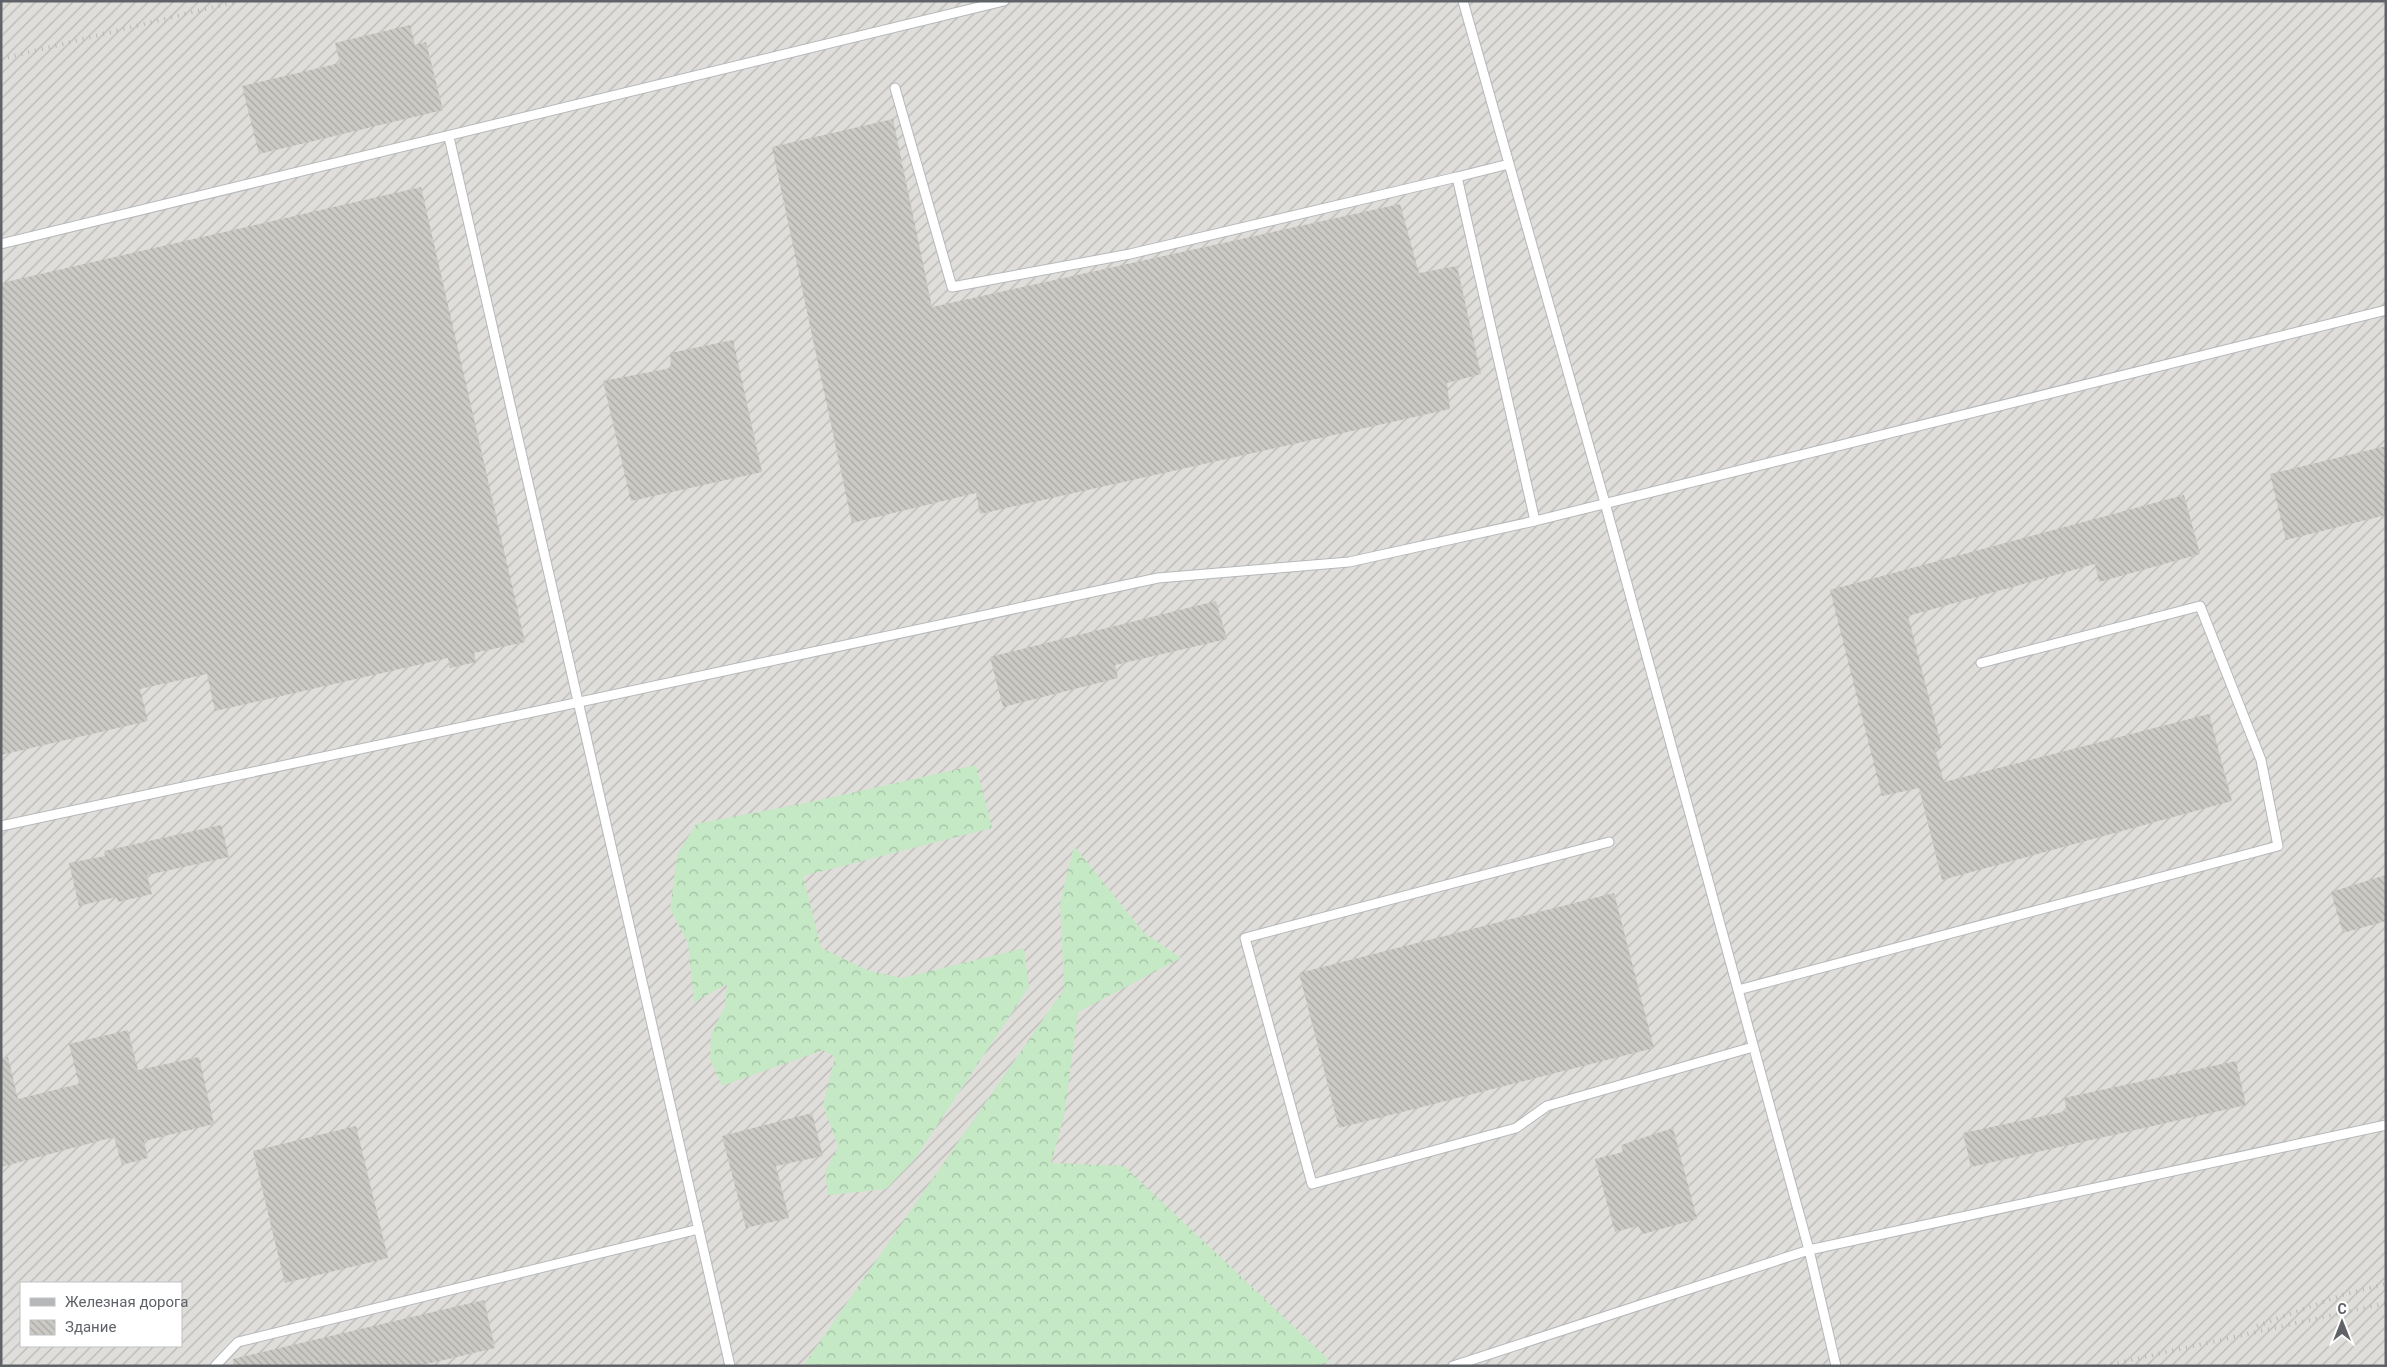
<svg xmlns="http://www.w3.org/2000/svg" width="2387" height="1367" viewBox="0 0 2387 1367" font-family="Roboto,sans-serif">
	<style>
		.industrial { fill: url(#industrial-furrows); fill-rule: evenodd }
		.forest { fill: url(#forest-crowns) }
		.building { fill: url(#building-back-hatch) }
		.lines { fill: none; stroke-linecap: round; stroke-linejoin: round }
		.service-casing { stroke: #b5b8bc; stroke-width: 11 }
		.service { stroke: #fff; stroke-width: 9 }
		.rail { stroke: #b6b7b8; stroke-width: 4; stroke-dasharray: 1 6; stroke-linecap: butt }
	</style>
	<defs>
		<pattern id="industrial-furrows" width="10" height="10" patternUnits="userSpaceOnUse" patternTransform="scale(1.25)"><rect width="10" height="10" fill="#e0deda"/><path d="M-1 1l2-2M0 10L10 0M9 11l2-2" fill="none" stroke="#b9b8b5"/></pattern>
		<pattern id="forest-crowns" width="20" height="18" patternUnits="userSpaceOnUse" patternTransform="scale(1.25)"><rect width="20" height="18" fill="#c5e8c5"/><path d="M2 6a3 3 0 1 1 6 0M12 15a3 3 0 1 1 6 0" fill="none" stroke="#a3c0a4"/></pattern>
		<pattern id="building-back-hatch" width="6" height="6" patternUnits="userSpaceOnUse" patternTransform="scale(1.25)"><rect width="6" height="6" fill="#cccac5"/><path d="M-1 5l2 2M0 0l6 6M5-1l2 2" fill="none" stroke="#a9a8a4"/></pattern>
	</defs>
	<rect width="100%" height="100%" fill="#f1efe8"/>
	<path class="industrial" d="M 1,1 L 2386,1 L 2386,1366 L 1,1366 ZM 21,1283 L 181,1283 L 181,1346 L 21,1346 Z"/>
	<path class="forest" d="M 976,765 L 992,828 L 803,876 L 821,948 L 869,971 L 902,978 L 1024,948 L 1029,987 L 914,1160 L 886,1189 L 828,1195 L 825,1171 L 838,1147 L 823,1105 L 835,1057 L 823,1050 L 722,1086 L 710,1060 L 711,1034 L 725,1006 L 727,984 L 694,1002 L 688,943 L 670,909 L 677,855 L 696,824 L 815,801 Z
		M 1074,846 L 1144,933 L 1181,958 L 1078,1012 L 1064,1116 L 1051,1163 L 1124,1166 L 1330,1361 L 1315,1366 L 803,1366 L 1064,989 L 1060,903 Z"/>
	<path class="building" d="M 410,25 L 415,45 L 426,42 L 443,110 L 259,154 L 242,86 L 340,63 L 335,43 Z
		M 893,119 L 932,307 L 1400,204 L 1419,273 L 1457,266 L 1481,374 L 1447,383 L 1450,409 L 980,514 L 976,493 L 852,523 L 772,147 Z
		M 421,187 L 525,642 L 474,653 L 476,662 L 450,668 L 448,658 L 215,711 L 207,674 L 140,689 L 148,721 L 1,755 L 1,283 Z
		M 733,340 L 762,472 L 631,501 L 603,381 L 671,368 L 670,353 Z
		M 2386,446 L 2386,515 L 2286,540 L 2270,474 Z
		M 2184,495 L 2200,554 L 2099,582 L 2095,564 L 1908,616 L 1942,748 L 1935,749 L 1944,782 L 2209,714 L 2232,801 L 1942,880 L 1919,788 L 1882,796 L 1830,590 Z
		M 1216,601 L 1227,639 L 1115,665 L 1118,678 L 1003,707 L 990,657 Z
		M 221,825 L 229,857 L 147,875 L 152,894 L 118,902 L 116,897 L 79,906 L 69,863 L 105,856 L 104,851 Z
		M 2386,875 L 2386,921 L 2343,933 L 2331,892 Z
		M 1614,893 L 1654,1048 L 1339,1128 L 1299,973 Z
		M 128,1030 L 138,1070 L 199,1057 L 214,1124 L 144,1141 L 148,1158 L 122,1165 L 114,1137 L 1,1167 L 1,1058 L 8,1057 L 18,1099 L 79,1084 L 69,1044 Z
		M 2236,1061 L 2246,1105 L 1971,1167 L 1963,1133 L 2067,1111 L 2064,1098 Z
		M 812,1113 L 823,1156 L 776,1166 L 789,1218 L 746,1228 L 722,1136 Z
		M 356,1126 L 388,1258 L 285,1283 L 253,1151 Z
		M 1673,1128 L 1697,1219 L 1643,1234 L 1638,1226 L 1615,1232 L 1595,1159 L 1623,1152 L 1621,1145 Z
		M 484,1300 L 495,1348 L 418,1366 L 233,1366 L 233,1359 Z"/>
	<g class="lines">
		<defs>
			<path id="service" d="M 1463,1 L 1605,503 L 1809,1250 L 1836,1366
				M 895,88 L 952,287 L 1130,254 L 1457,177
				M 449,137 L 730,1366
				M 1509,164 L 1457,177 L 1535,521
				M 1,244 L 1004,1
				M 1,826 L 1158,578 L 1349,562 L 1535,521 L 2386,310
				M 1609,842 L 1245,938 L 1312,1184 L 1516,1128 L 1547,1106 L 1753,1047
				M 1738,990 L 2278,846 L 2261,760 L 2200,606 L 1981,663
				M 215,1366 L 238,1342 L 699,1229
				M 1453,1366 L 1809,1250 L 2386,1125"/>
		</defs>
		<use href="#service" class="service-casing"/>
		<use href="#service" class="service"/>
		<path class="rail" d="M 1,59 L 238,1
			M 2257,1326 L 2345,1294 L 2386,1284
			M 2104,1366 L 2386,1303"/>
	</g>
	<rect width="2387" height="1367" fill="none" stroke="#5f6368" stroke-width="5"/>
	<rect x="20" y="1282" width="162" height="65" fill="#ffffff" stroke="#bfc1c3"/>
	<rect x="30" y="1298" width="25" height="8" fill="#b6b7b8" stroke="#bfc1c3"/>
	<text x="65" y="1307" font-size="15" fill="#5f6368">Железная дорога</text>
	<rect x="30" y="1320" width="25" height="15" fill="url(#building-back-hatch)" stroke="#bfc1c3"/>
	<text x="65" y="1332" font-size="15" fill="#5f6368">Здание</text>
	<g transform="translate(2342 1322)" stroke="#ffffff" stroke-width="4" paint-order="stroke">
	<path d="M0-4L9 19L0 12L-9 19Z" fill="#5f6368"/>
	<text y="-8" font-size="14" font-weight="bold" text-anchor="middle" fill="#5f6368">С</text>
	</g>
</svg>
